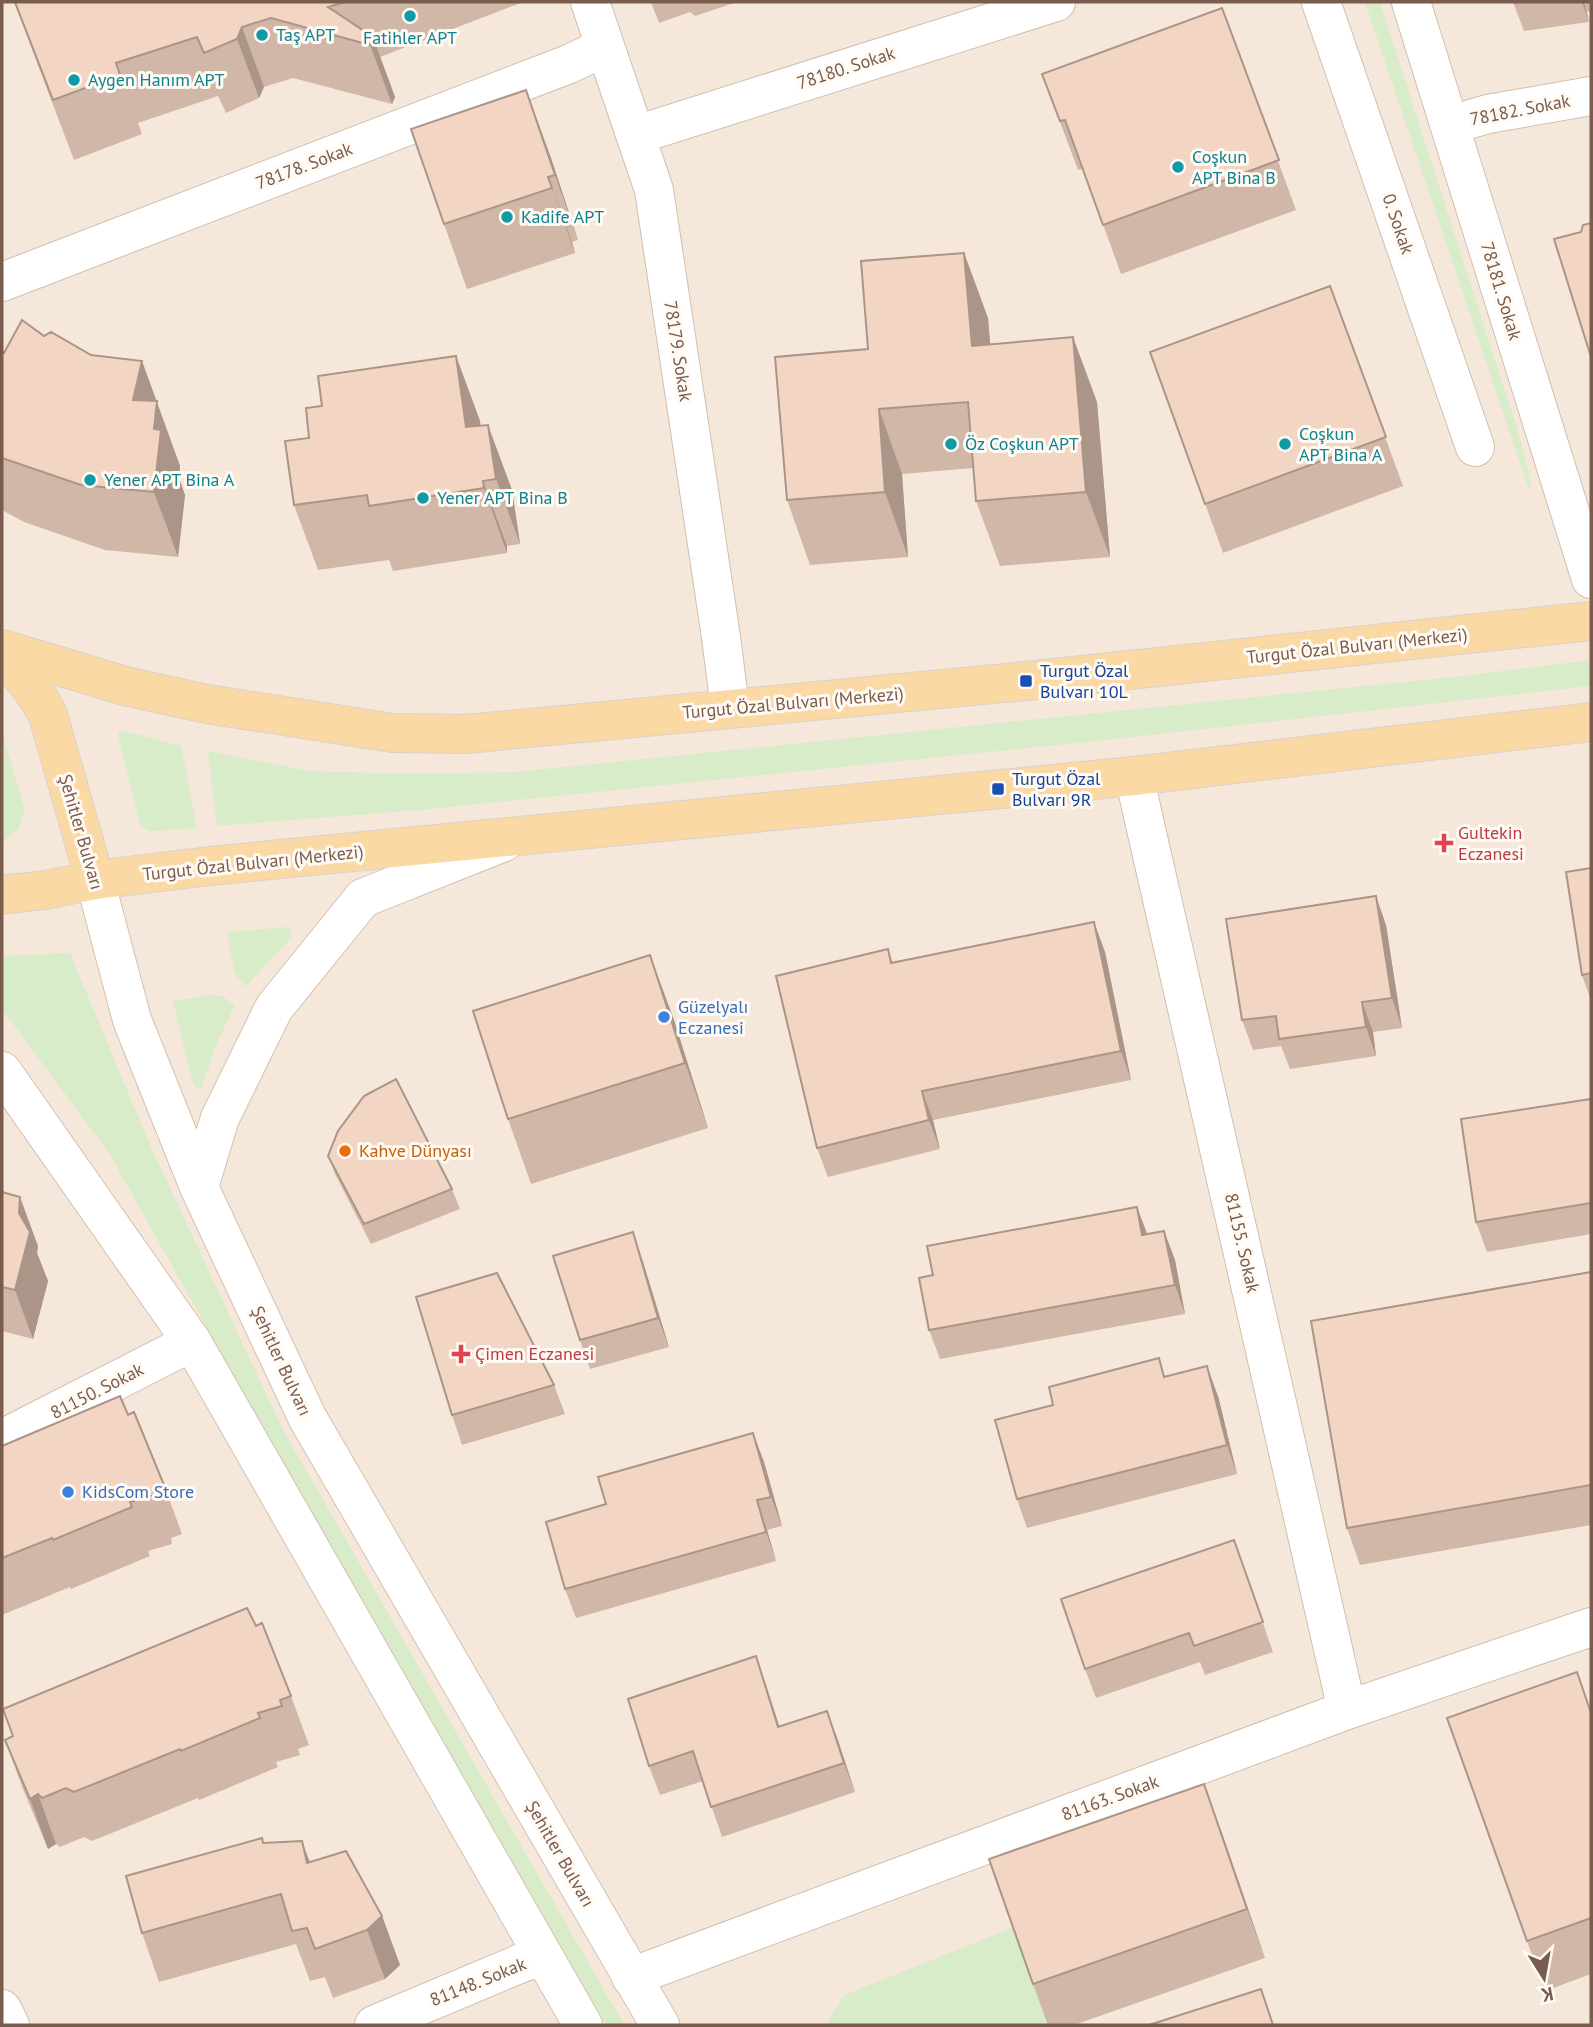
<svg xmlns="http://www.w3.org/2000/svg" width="1593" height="2027" viewBox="0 0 1593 2027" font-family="'PT Sans',sans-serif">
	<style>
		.residential { fill: #f5e8da }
		.green { fill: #d8ecc9 }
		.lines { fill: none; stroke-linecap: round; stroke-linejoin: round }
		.minor-casing { stroke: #d1beb0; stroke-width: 40 }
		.secondary-casing { stroke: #d6c0b0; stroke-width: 40 }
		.primary-casing { stroke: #dad1cd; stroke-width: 40 }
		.minor { stroke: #fff; stroke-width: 38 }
		.secondary { stroke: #fff; stroke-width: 38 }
		.primary { stroke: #fbd9a5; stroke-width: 38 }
		.wall { fill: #d1b7a8 }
		.shaded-wall { fill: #aa9588 }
		.building { fill: #f3d5c3; stroke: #aa9588; stroke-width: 2 }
		.culture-dot { fill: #0f9aa8; stroke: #fffaf3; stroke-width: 2.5 }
		.transit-dot { fill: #1a4fb4; stroke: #fffaf3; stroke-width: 2.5 }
		.health-dot { fill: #e0444e; stroke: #fffaf3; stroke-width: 2.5 }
		.shop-dot { fill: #3f7fe0; stroke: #fffaf3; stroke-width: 2.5 }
		.food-dot { fill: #e8710a; stroke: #fffaf3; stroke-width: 2.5 }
		.labels { text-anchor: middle; stroke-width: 6; stroke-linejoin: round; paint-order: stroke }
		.culture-label { font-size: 18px; fill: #0d838f; stroke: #fffaf3; text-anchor: start }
		.street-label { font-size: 18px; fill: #7a5c4d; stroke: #fffaf3 }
		.transit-label { font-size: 18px; fill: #164399; stroke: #fffaf3; text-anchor: start }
		.health-label { font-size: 18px; fill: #be3a42; stroke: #fffaf3; text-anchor: start }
		.shop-label { font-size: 18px; fill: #366cbe; stroke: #fffaf3; text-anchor: start }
		.food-label { font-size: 18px; fill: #c56008; stroke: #fffaf3; text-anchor: start }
	</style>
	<rect width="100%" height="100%" fill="#fdf6ec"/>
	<path class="residential" d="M 2,2 L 1591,2 L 1591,2025 L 2,2025 Z"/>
	<path class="green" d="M 1365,2 L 1380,2 L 1521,441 L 1532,486 L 1528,487 Z
		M 1591,660 L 1591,686 L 1078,743 L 420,810 L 217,826 L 208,751 L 309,771 L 417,774 L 515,772 L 1454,677 Z
		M 125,731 L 181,746 L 197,828 L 150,831 L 141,827 L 118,738 L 119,732 Z
		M 2,732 L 25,810 L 18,830 L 2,842 Z
		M 289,927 L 292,937 L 245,987 L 234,972 L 227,932 Z
		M 70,953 L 150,1145 L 283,1430 L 624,2025 L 606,2025 L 265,1432 L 109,1153 L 2,1009 L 2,956 Z
		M 209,995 L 222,996 L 235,1005 L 216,1045 L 202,1088 L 197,1088 L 193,1083 L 173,1001 Z
		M 1027,1922 L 1054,2025 L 826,2025 L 844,1995 Z"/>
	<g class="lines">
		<defs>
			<path id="minor" d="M 590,2 L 654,190 L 721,637 L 730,708
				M 1321,2 L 1475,447
				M 1411,2 L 1591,579
				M 1450,125 L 1488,114 L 1591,96
				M 636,135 L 1056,2
				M 2,282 L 569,64 L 605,47
				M 1134,776 L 1347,1710
				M 2,1439 L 192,1342
				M 631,1977 L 1347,1710 L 1591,1627
				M 2,2009 L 10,2025
				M 374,2025 L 524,1962 L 544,1957"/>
			<path id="secondary" d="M 95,880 L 132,1020 L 199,1187 L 307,1417 L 660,2025
				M 2,1071 L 192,1342 L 583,2025
				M 199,1187 L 220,1118 L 274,1008 L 363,898 L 504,842"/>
			<path id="primary" d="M 2,649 L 125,686 L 207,704 L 393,733 L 466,734 L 1026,681 L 1591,621
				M 2,655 C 21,673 36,691 48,715 L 95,880
				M 2,895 L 45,890 L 95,880 L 210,866 L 1134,776 L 1591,722"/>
		</defs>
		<use href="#minor" class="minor-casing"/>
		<use href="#secondary" class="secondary-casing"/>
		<use href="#primary" class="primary-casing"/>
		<use href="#minor" class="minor"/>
		<use href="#secondary" class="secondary"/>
		<use href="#primary" class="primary"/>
	</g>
	<path class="wall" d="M 14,2 L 523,2 L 380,57 L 395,97 L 392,104 L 293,78 L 264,87 L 259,98 L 226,113 L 218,96 L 138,123 L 142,134 L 74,160 Z
		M 651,2 L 737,2 L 695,16 L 690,12 L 659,23 Z
		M 1513,2 L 1591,2 L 1591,11 L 1587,12 L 1589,22 L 1524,31 Z
		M 1222,8 L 1296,210 L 1121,274 L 1083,169 L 1078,170 L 1042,74 Z
		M 550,155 L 578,240 L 572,242 L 575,253 L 467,289 L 444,224 Z
		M 964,253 L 988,318 L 990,344 L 1097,402 L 1110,557 L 1000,566 L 976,501 L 973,468 L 902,474 L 908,557 L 810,565 L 787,500 L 868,349 Z
		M 1330,286 L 1403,486 L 1223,553 L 1150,352 Z
		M 44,336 L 91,355 L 142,361 L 180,466 L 179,479 L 185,495 L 178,557 L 105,550 L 24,522 L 2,510 L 2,352 L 4,353 Z
		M 456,356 L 480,421 L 480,426 L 512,490 L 520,544 L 507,546 L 507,553 L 393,571 L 389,560 L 318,570 L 294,505 L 309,438 L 322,406 Z
		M 1591,868 L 1591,1001 L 1582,975 Z
		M 1386,925 L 1402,1028 L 1373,1032 L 1376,1056 L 1290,1069 L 1281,1046 L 1253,1050 L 1242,1020 Z
		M 888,949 L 893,963 L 1105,952 L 1131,1080 L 933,1120 L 940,1149 L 828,1177 L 817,1148 Z
		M 650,955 L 674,1020 L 708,1128 L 531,1184 L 508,1119 Z
		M 1591,1099 L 1591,1234 L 1487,1252 L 1476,1222 Z
		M 328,1156 L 452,1189 L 460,1209 L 371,1244 L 336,1176 Z
		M 2,1187 L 4,1193 L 38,1246 L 37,1253 L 48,1281 L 33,1339 L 2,1331 Z
		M 1164,1231 L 1175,1260 L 1185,1314 L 940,1359 L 929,1330 L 933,1275 Z
		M 643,1262 L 669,1347 L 590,1369 L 580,1340 Z
		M 1591,1272 L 1591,1525 L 1360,1565 L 1347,1528 Z
		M 1165,1376 L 1218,1396 L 1237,1474 L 1027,1528 L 1017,1499 Z
		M 554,1385 L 565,1414 L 462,1445 L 452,1415 Z
		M 128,1415 L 164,1485 L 182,1534 L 171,1538 L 172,1544 L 148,1551 L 150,1556 L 71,1589 L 70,1587 L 2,1615 L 2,1446 Z
		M 753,1433 L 764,1462 L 782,1526 L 767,1530 L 776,1561 L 576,1618 L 565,1589 L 606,1504 Z
		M 1234,1540 L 1273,1652 L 1205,1675 L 1200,1662 L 1096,1698 L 1085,1669 Z
		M 756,1656 L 779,1727 L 827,1711 L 855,1792 L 722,1837 L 703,1781 L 660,1795 L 649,1766 Z
		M 291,1696 L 309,1745 L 298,1749 L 300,1755 L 276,1762 L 278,1767 L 199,1800 L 198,1798 L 92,1841 L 84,1837 L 60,1847 L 56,1844 L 48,1849 L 23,1789 L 5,1740 L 13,1736 Z
		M 1591,1712 L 1591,1974 L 1545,1991 L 1527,1941 Z
		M 1204,1784 L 1265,1958 L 1074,2025 L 1048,2025 L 1033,1984 Z
		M 302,1841 L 309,1862 L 382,1916 L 400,1965 L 385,1979 L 333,1998 L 325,1977 L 310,1981 L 296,1944 L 159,1982 L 142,1933 L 264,1843 Z"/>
	<path class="shaded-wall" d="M 1582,2 L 1584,2 L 1589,22 Z
		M 242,27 L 264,87 L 259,98 L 237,39 Z
		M 373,37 L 395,97 L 392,104 L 370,45 Z
		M 526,90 L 550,155 L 578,240 L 555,175 Z
		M 548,177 L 572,242 L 575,253 Z
		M 964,253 L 988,318 L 996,411 L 972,346 Z
		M 1073,337 L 1097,402 L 1110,557 L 1086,492 Z
		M 456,356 L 480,421 L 488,480 L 466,427 Z
		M 142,361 L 180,466 L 179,478 L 185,495 L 178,557 L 154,492 L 133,400 Z
		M 879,409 L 902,474 L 908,557 L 885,492 Z
		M 488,425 L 512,490 L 520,544 L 496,479 Z
		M 483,481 L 507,546 L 507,553 L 484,488 Z
		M 1376,896 L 1386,925 L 1402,1028 L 1392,998 Z
		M 1094,922 L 1105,952 L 1131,1080 L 1121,1051 Z
		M 650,955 L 674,1020 L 708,1128 L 685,1063 Z
		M 1362,1002 L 1373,1032 L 1376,1056 L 1366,1027 Z
		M 922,1091 L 933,1120 L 940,1149 L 929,1120 Z
		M 20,1197 L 38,1246 L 37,1253 L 48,1281 L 33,1339 L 15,1290 L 19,1213 Z
		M 1137,1207 L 1148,1236 L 1142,1235 Z
		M 1164,1231 L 1175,1260 L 1185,1314 L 1175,1285 Z
		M 633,1232 L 643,1262 L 669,1347 L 658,1318 Z
		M 1207,1366 L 1218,1396 L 1237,1474 L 1227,1445 Z
		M 753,1433 L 764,1462 L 782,1526 L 771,1497 Z
		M 757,1500 L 767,1530 L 776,1561 L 766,1532 Z
		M 756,1656 L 766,1685 L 789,1756 L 778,1727 Z
		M 827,1711 L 838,1740 L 855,1792 L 844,1763 Z
		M 1204,1784 L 1222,1833 L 1265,1958 L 1247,1909 Z
		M 38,1794 L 56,1844 L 48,1849 L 30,1799 Z
		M 302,1841 L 320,1890 L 307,1863 Z
		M 382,1916 L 400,1965 L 385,1979 L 367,1930 Z"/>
	<path class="building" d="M 15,2 L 345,2 L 328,7 L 373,37 L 370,45 L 271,18 L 242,27 L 237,39 L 204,53 L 197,37 L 116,63 L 120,75 L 53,100 Z
		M 1222,8 L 1279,160 L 1103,225 L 1065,120 L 1060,121 L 1042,74 Z
		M 526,90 L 555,175 L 548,177 L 552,188 L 444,224 L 411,129 Z
		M 1591,223 L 1591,357 L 1554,239 L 1581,232 L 1583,225 Z
		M 964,253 L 972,346 L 1073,337 L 1086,492 L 976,501 L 968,402 L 879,409 L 885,492 L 787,500 L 775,357 L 868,349 L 861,261 Z
		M 1330,286 L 1386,437 L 1205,504 L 1150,352 Z
		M 22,320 L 44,336 L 51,332 L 91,355 L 142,361 L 133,400 L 157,401 L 154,429 L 161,430 L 154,492 L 81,485 L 2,458 L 2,352 L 4,353 Z
		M 456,356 L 466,427 L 488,425 L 496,479 L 483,481 L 484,488 L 369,506 L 367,495 L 294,505 L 285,441 L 309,438 L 306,408 L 322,406 L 318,376 Z
		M 1591,868 L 1591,973 L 1582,975 L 1566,872 Z
		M 1376,896 L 1392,998 L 1362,1002 L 1366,1027 L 1279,1039 L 1276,1016 L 1242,1020 L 1226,919 Z
		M 1094,922 L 1121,1051 L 922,1091 L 929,1120 L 817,1148 L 776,976 L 888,949 L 891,963 Z
		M 650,955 L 685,1063 L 508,1119 L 473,1011 Z
		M 396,1079 L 452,1189 L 364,1224 L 328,1156 L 338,1131 L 364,1096 Z
		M 1591,1099 L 1591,1203 L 1476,1222 L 1461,1119 Z
		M 2,1192 L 20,1197 L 19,1213 L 30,1232 L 15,1290 L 2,1287 Z
		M 1137,1207 L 1142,1235 L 1164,1231 L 1175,1285 L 929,1330 L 919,1278 L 933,1275 L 927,1246 Z
		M 633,1232 L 658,1318 L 580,1340 L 553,1256 Z
		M 1591,1272 L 1591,1485 L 1347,1528 L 1311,1321 Z
		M 497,1273 L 554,1385 L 452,1415 L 416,1297 Z
		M 1159,1358 L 1164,1377 L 1207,1366 L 1227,1445 L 1017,1499 L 995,1420 L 1053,1405 L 1049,1387 Z
		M 120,1396 L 128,1415 L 134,1412 L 164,1485 L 153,1489 L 154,1495 L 130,1502 L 132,1507 L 53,1540 L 52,1538 L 2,1558 L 2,1446 Z
		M 753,1433 L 771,1497 L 757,1500 L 766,1532 L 565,1589 L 546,1522 L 606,1504 L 598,1477 Z
		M 1234,1540 L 1263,1622 L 1194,1646 L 1189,1633 L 1085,1669 L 1061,1599 Z
		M 247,1608 L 256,1626 L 262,1623 L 291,1696 L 280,1700 L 282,1706 L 258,1713 L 260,1718 L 181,1751 L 180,1749 L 74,1792 L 66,1788 L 42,1798 L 38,1794 L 30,1799 L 5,1740 L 13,1736 L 3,1709 Z
		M 756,1656 L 778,1727 L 827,1711 L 844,1763 L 711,1807 L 693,1751 L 649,1766 L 628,1699 Z
		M 1577,1672 L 1591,1713 L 1591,1918 L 1527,1941 L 1447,1718 Z
		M 1204,1784 L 1247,1909 L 1033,1984 L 989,1859 Z
		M 262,1838 L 263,1843 L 302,1841 L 307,1863 L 346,1851 L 382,1916 L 367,1930 L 315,1949 L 307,1928 L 292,1931 L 281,1894 L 142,1933 L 126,1876 Z
		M 1261,1989 L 1273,2025 L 1149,2025 Z"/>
	<g class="culture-dot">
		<circle cx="410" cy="16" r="7"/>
		<circle cx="262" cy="35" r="7"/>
		<circle cx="74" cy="80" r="7"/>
		<circle cx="1178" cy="167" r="7"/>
		<circle cx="507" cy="217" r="7"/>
		<circle cx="951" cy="444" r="7"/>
		<circle cx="1285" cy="444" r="7"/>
		<circle cx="90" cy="480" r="7"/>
		<circle cx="423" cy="498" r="7"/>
	</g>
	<g class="transit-dot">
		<rect x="1019" y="674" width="14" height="14" rx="3.5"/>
		<rect x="991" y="782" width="14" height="14" rx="3.5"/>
	</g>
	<g class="health-dot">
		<path d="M1440.5 832.5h7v7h7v7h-7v7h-7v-7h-7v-7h7z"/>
		<path d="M457.5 1343.5h7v7h7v7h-7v7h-7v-7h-7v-7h7z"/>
	</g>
	<g class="shop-dot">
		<circle cx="664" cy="1017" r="7"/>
		<circle cx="68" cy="1492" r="7"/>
	</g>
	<circle class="food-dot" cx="345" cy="1151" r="7"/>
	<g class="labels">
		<g class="culture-label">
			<text x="276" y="41">Taş APT</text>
			<text x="410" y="44" text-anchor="middle">Fatihler APT</text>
			<text x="88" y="86">Aygen Hanım APT</text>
			<text x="1192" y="163">Coşkun<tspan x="1192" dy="21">APT Bina B</tspan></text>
			<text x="521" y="223">Kadife APT</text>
			<text x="1299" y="440">Coşkun<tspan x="1299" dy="21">APT Bina A</tspan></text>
			<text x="965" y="450">Öz Coşkun APT</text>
			<text x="104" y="486">Yener APT Bina A</text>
			<text x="437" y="504">Yener APT Bina B</text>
		</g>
		<g class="street-label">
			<text transform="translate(846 68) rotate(-18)" y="6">78180. Sokak</text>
			<text transform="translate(1520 110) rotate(-11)" y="6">78182. Sokak</text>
			<text transform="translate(304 166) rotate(-21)" y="6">78178. Sokak</text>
			<text transform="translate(1398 224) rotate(71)" y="6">0. Sokak</text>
			<text transform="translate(1501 291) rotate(73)" y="6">78181. Sokak</text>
			<text transform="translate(678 351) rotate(81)" y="6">78179. Sokak</text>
			<text transform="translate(1357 646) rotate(-6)" y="6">Turgut Özal Bulvarı (Merkezi)</text>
			<text transform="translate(793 703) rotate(-5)" y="6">Turgut Özal Bulvarı (Merkezi)</text>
			<text transform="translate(81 832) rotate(74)" y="6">Şehitler Bulvarı</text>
			<text transform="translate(253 863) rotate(-6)" y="6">Turgut Özal Bulvarı (Merkezi)</text>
			<text transform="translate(1242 1243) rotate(77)" y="6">81155. Sokak</text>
			<text transform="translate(281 1361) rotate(65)" y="6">Şehitler Bulvarı</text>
			<text transform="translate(97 1391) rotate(-27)" y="6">81150. Sokak</text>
			<text transform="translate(1110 1798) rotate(-20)" y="6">81163. Sokak</text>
			<text transform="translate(560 1854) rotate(60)" y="6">Şehitler Bulvarı</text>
			<text transform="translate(478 1982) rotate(-22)" y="6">81148. Sokak</text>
		</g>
		<g class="transit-label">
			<text x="1040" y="677">Turgut Özal<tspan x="1040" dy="21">Bulvarı 10L</tspan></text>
			<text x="1012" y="785">Turgut Özal<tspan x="1012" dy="21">Bulvarı 9R</tspan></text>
		</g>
		<g class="health-label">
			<text x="1458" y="839">Gultekin<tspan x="1458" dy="21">Eczanesi</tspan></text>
			<text x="475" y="1360">Çimen Eczanesi</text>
		</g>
		<g class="shop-label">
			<text x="678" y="1013">Güzelyalı<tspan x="678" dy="21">Eczanesi</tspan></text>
			<text x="82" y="1498">KidsCom Store</text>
		</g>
		<g class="food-label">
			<text x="359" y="1157">Kahve Dünyası</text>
		</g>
	</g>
	<rect width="1593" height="2027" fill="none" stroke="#7a5c4d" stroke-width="7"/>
	<g transform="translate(1544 1978) rotate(169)" stroke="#fffaf3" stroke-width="5" paint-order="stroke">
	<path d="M0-5L12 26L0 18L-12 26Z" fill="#7a5c4d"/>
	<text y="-10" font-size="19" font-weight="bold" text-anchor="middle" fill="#7a5c4d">K</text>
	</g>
</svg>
